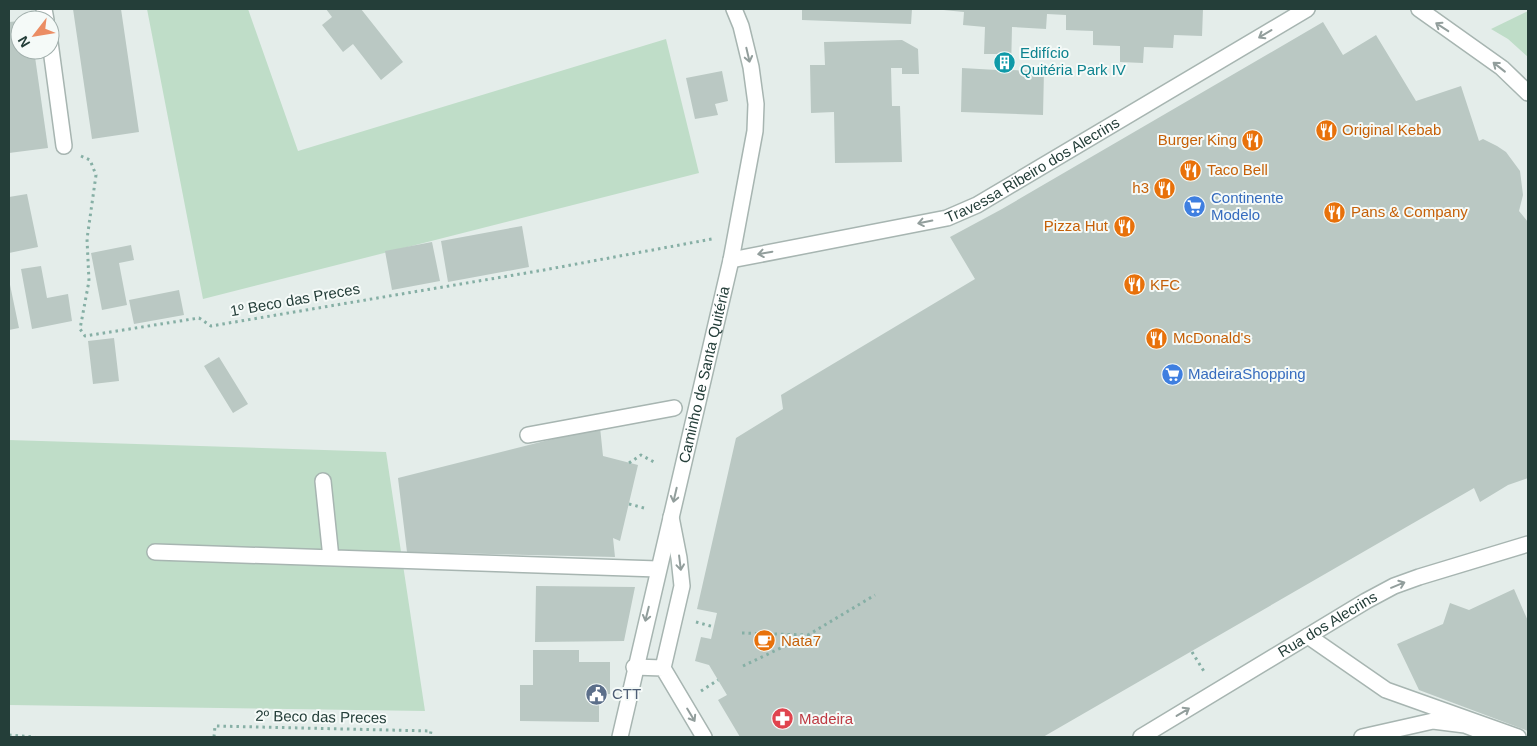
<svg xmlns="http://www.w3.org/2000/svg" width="1537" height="746" viewBox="0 0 1537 746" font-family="Arial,sans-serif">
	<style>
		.green { fill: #bfddc8 }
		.building { fill: #bac8c3 }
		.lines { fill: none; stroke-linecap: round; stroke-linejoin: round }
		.service-casing { stroke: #a7b5b1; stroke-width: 18 }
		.minor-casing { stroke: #a7b5b1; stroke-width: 18 }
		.tertiary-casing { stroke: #a7b5b1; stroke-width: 18 }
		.path { stroke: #86afa5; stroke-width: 3; stroke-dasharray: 2.5 4; stroke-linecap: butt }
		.service { stroke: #fff; stroke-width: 15 }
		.minor { stroke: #fff; stroke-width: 15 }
		.tertiary { stroke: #fff; stroke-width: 15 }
		.oneway { stroke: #929e9c }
		.labels { text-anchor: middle; stroke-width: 4; stroke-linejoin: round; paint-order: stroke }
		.culture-label { font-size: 15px; fill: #0d838f; stroke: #f5faf8; text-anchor: start }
		.food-label { font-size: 15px; fill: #c56008; stroke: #f5faf8; text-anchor: start }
		.street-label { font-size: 15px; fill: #243e39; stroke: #f5faf8 }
		.shop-label { font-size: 15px; fill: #366cbe; stroke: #f5faf8; text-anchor: start }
		.service-label { font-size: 15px; fill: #4e5e75; stroke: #f5faf8; text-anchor: start }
		.health-label { font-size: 15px; fill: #be3a42; stroke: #f5faf8; text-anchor: start }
	</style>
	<rect width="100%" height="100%" fill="#e4edea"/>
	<path class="green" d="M 147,9 L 248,9 L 298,151 L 666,39 L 699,173 L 203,299 Z
		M 1528,11 L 1528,57 L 1508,39 L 1491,29 Z
		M 9,440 L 386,452 L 425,711 L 9,705 Z"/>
	<path class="building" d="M 73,9 L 121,9 L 139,132 L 92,139 Z
		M 326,9 L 361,9 L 403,62 L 381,80 L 353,44 L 343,52 L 322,25 L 332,17 Z
		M 802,9 L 912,9 L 911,24 L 802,20 Z
		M 933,9 L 1203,9 L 1202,36 L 1174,35 L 1173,48 L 1144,47 L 1143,63 L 1120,62 L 1120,46 L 1093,45 L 1093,31 L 1066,30 L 1066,15 L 1047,14 L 1046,29 L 1012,27 L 1011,70 L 1044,71 L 1043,115 L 961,112 L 962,68 L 997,70 L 997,54 L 984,54 L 985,27 L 963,25 L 964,12 Z
		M 20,21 L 20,50 L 34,50 L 48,148 L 9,153 L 9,22 Z
		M 1323,22 L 1343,55 L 1376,35 L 1416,101 L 1461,86 L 1479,141 L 1483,139 L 1497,146 L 1506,152 L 1520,171 L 1523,195 L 1519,211 L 1528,222 L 1528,478 L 1508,485 L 1480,502 L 1474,488 L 1043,737 L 740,737 L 718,700 L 727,695 L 709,665 L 695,661 L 701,637 L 711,639 L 717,613 L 697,609 L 736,438 L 783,409 L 781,395 L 975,279 L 950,237 L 1002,209 Z
		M 902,40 L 918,49 L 919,74 L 902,74 L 902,68 L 891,68 L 892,106 L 900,106 L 902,162 L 835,163 L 834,112 L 811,113 L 810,65 L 825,65 L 824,42 Z
		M 722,71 L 728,101 L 715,104 L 718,115 L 695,119 L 686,78 Z
		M 27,194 L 38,247 L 9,253 L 9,197 Z
		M 522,226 L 529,267 L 448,282 L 441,241 Z
		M 432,242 L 440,281 L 392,290 L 385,251 Z
		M 131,245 L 134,260 L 119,263 L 127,305 L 102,310 L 91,253 Z
		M 41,266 L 47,298 L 68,294 L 72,321 L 32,329 L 21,269 Z
		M 9,280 L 19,328 L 9,330 Z
		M 179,290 L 184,315 L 134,324 L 129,300 Z
		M 114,338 L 119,381 L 93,384 L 88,341 Z
		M 219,357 L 248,404 L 233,413 L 204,366 Z
		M 600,427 L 603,456 L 638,465 L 620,541 L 613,538 L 615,557 L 407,552 L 398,478 Z
		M 536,586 L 635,587 L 624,641 L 535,642 Z
		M 1514,589 L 1528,621 L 1528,731 L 1419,690 L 1397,644 L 1443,624 L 1450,603 L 1469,610 Z
		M 533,650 L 579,650 L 579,662 L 610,662 L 610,694 L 599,694 L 599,722 L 520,721 L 520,685 L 533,685 Z"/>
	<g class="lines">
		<defs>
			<path id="service" d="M 528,435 L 674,408
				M 323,481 L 331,558
				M 671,517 L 679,558 L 682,586 L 663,668 L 704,737
				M 155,552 L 658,569
				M 1308,636 L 1386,690 L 1518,737
				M 634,667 L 663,668"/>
			<g id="minor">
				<path d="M 44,9 L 46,20"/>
				<path d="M 50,42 L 64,146"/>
				<path id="s1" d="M 731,260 L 947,218 L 977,205 L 1307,9"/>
				<path d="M 1362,737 L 1433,721 L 1465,725 L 1496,737"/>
			</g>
			<g id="tertiary">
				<path d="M 1419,9 L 1502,68 L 1528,93"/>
				<path id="s2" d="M 620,737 L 731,260 L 755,131 L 756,104 L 751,67 L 741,26 L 734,9"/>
				<path id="s3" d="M 1141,737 L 1366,601 L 1394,586 L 1419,577 L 1528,544"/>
			</g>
		</defs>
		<use href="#service" class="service-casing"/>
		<use href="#minor" class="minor-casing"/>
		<use href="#tertiary" class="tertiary-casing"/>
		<path class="path" d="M 81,156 L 90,160 L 96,175 L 87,239 L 89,281 L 80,329 L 85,336 L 199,318 L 211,326 L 544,270 L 712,239
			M 629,463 L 641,455 L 654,462
			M 629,504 L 644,508
			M 696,622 L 714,627
			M 742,633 L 808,635
			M 1192,652 L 1205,673
			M 743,666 L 808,635 L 875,595
			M 701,691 L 718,680
			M 9,735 L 35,737
			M 214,737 L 215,726 L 431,731 L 430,737"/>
		<use href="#service" class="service"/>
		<use href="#minor" class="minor"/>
		<use href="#tertiary" class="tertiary"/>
	</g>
	<defs><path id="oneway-shaft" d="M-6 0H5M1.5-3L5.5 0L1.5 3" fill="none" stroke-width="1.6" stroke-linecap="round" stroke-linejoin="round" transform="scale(1.25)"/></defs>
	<g class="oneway">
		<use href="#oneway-shaft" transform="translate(1442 27) rotate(-147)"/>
		<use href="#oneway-shaft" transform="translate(1265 34) rotate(149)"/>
		<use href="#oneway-shaft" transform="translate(748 55) rotate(77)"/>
		<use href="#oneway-shaft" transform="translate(1499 67) rotate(-142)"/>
		<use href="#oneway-shaft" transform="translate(925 222) rotate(169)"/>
		<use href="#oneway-shaft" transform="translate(765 253) rotate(170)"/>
		<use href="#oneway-shaft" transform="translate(675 495) rotate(103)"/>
		<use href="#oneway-shaft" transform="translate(680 563) rotate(83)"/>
		<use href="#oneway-shaft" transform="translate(1398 585) rotate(-22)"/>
		<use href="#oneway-shaft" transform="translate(647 614) rotate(104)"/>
		<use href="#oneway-shaft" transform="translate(1183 712) rotate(-31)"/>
		<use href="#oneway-shaft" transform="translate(691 715) rotate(59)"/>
	</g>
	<defs>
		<symbol id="building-disc" viewBox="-11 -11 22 22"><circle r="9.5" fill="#0f9aa8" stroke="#f5faf8"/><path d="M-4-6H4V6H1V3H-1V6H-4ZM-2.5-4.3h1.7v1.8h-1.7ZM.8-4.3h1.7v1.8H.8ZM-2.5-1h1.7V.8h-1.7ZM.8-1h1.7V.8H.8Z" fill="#fff"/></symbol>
		<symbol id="restaurant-disc" viewBox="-11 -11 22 22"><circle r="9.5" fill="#e8710a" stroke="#f5faf8"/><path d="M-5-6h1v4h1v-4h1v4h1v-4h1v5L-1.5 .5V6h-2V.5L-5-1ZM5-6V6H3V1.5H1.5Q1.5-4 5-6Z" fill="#fff"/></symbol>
		<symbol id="supermarket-disc" viewBox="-11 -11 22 22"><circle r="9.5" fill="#3f7fe0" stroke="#f5faf8"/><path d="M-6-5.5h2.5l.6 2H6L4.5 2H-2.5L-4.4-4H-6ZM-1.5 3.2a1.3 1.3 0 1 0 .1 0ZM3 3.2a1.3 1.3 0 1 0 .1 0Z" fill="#fff"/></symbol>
		<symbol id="cafe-disc" viewBox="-11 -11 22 22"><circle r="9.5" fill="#e8710a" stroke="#f5faf8"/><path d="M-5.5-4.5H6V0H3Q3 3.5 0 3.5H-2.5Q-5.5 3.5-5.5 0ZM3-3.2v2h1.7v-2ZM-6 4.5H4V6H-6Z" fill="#fff"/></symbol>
		<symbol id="civic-disc" viewBox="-11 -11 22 22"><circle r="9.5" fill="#5c6f8a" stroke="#f5faf8"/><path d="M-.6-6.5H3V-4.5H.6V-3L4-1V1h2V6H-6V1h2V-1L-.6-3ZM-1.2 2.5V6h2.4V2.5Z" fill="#fff"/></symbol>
		<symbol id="pharmacy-disc" viewBox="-11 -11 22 22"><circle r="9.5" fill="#e0444e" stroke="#f5faf8"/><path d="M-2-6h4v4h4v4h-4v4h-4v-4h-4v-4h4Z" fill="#fff"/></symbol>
	</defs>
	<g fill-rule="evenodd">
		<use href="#building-disc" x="992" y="50" width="25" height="25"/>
		<use href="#restaurant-disc" x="1314" y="118" width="25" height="25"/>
		<use href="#restaurant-disc" x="1240" y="128" width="25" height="25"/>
		<use href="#restaurant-disc" x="1178" y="158" width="25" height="25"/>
		<use href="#restaurant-disc" x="1152" y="176" width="25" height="25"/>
		<use href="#supermarket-disc" x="1182" y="194" width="25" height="25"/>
		<use href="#restaurant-disc" x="1322" y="200" width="25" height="25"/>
		<use href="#restaurant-disc" x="1112" y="214" width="25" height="25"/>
		<use href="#restaurant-disc" x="1122" y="272" width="25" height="25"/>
		<use href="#restaurant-disc" x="1144" y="326" width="25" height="25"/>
		<use href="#supermarket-disc" x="1160" y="362" width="25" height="25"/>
		<use href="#cafe-disc" x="752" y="628" width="25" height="25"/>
		<use href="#civic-disc" x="584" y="682" width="25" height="25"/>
		<use href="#pharmacy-disc" x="770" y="706" width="25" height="25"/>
	</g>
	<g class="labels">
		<g class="culture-label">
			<text x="1020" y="58">Edifício<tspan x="1020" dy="17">Quitéria Park IV</tspan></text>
		</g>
		<g class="food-label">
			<text x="1342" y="135">Original Kebab</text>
			<text x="1237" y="145" text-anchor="end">Burger King</text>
			<text x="1207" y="175">Taco Bell</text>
			<text x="1149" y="193" text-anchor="end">h3</text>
			<text x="1351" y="217">Pans &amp; Company</text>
			<text x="1108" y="231" text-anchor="end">Pizza Hut</text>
			<text x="1150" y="290">KFC</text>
			<text x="1173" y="343">McDonald's</text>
			<text x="781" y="646">Nata7</text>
		</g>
		<g class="street-label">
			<text dy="5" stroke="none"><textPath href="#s1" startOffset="318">Travessa Ribeiro dos Alecrins</textPath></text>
			<text transform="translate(295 300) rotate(-10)" y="5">1º Beco das Preces</text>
			<text dy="5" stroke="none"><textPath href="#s2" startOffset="372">Caminho de Santa Quitéria</textPath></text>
			<text dy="5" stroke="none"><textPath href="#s3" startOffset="218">Rua dos Alecrins</textPath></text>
			<text transform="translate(321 717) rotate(1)" y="5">2º Beco das Preces</text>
		</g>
		<g class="shop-label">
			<text x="1211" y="203">Continente<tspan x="1211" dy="17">Modelo</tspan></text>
			<text x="1188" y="379">MadeiraShopping</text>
		</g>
		<g class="service-label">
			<text x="612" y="699">CTT</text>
		</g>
		<g class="health-label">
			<text x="799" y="724">Madeira</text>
		</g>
	</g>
	<rect width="1537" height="746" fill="none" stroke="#243e39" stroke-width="20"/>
	<g transform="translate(35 35) rotate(239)"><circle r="24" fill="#f5faf8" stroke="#a1afac"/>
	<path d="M0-4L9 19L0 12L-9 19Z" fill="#eb8d64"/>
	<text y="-8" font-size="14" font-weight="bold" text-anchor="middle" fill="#243e39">N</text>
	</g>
</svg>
